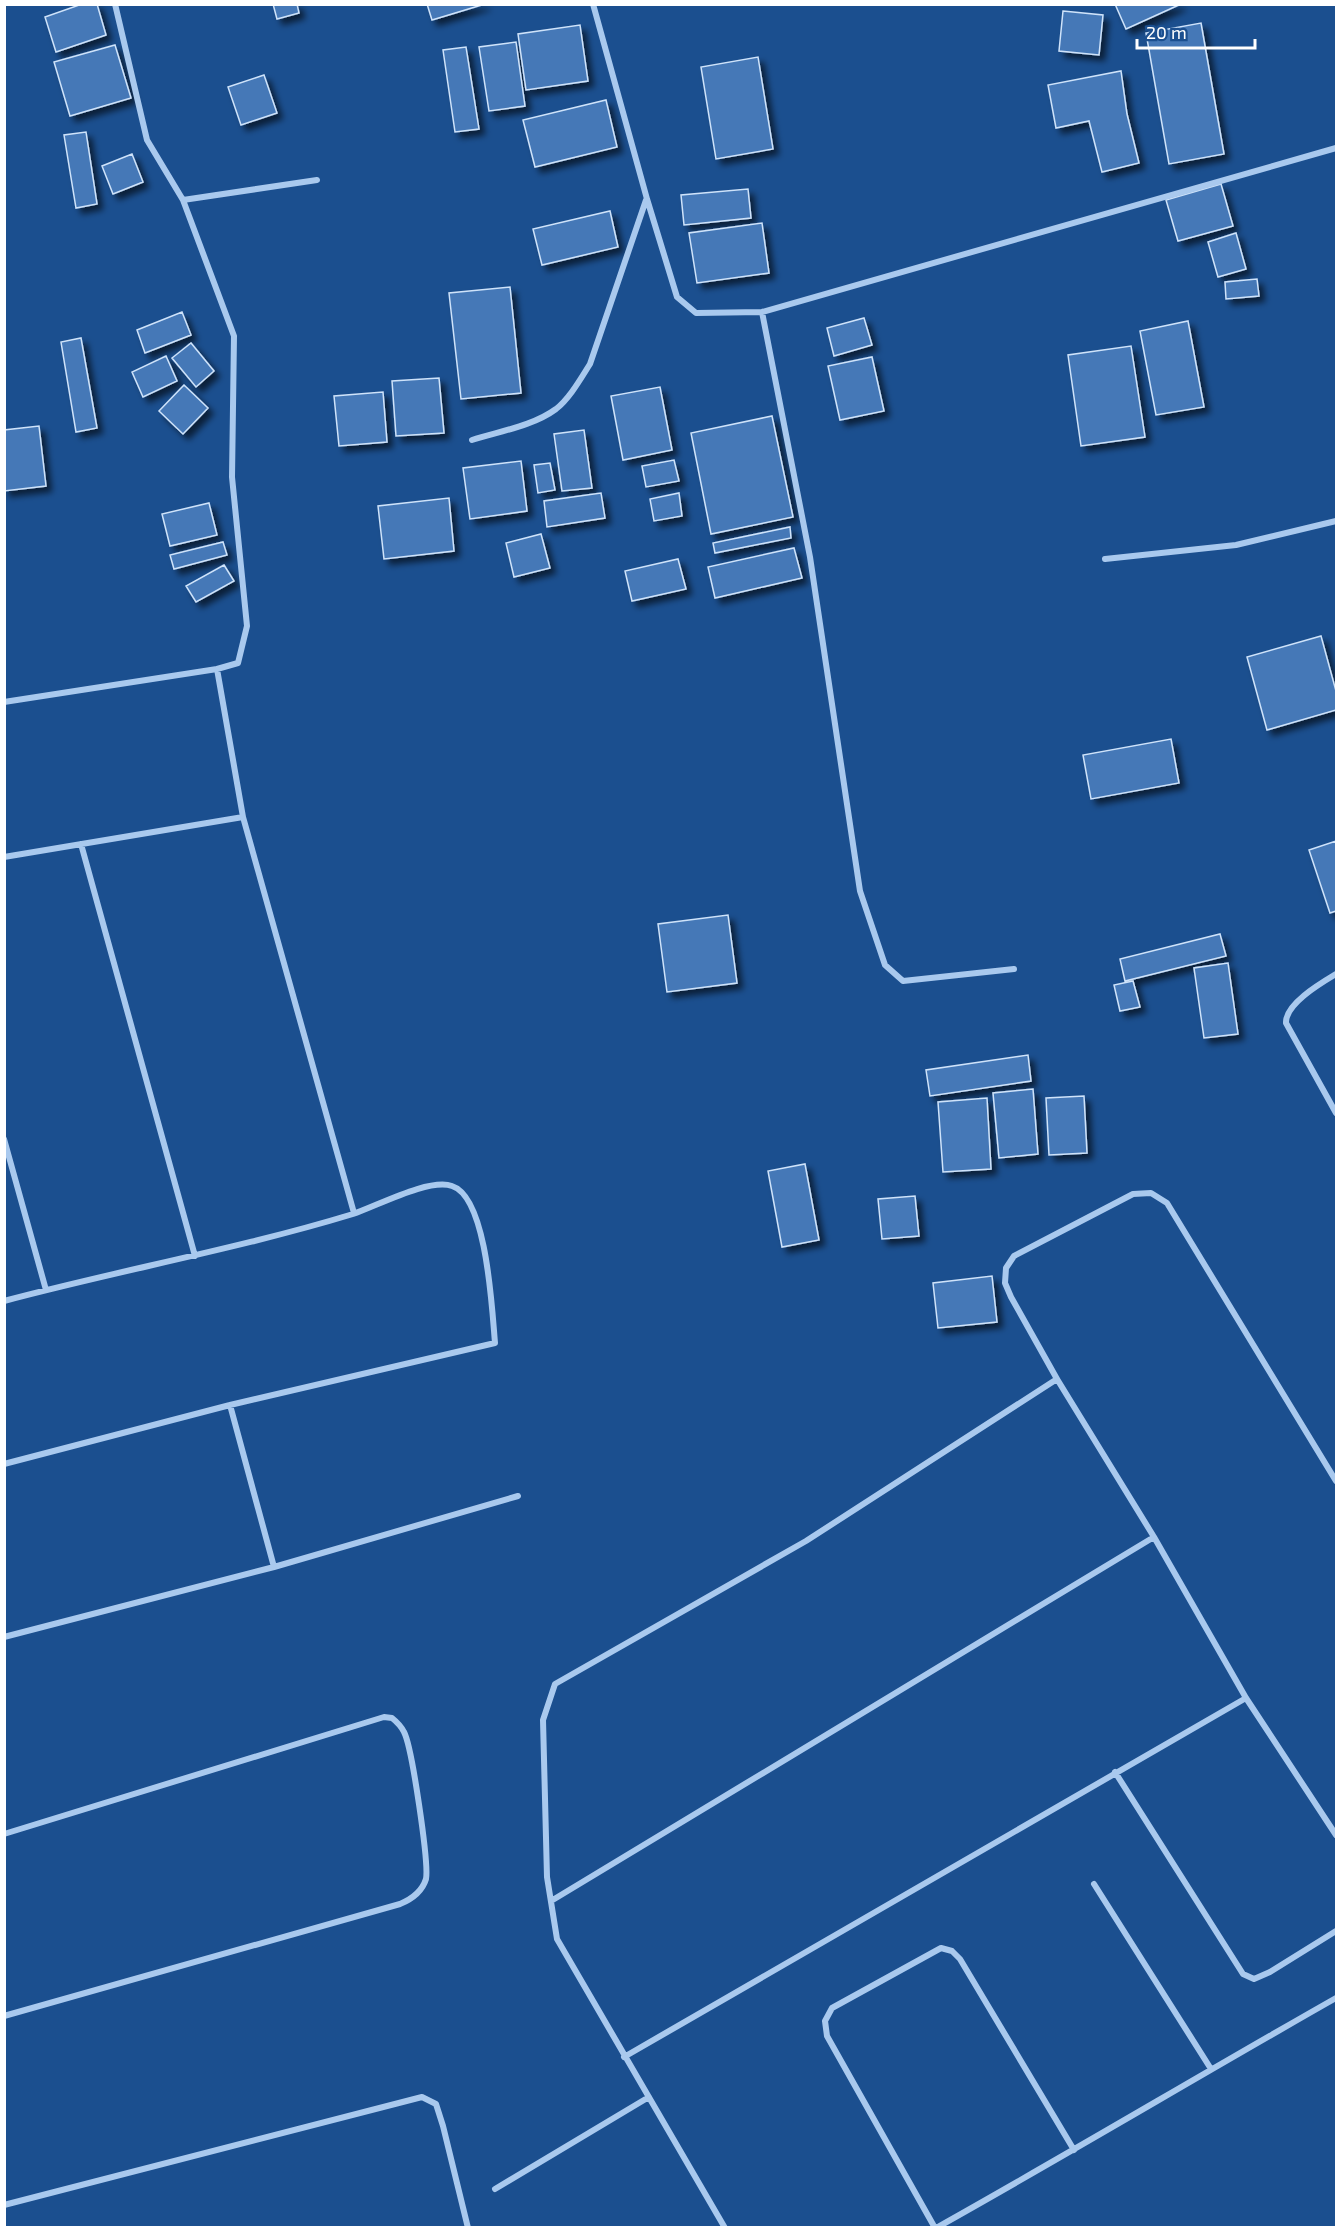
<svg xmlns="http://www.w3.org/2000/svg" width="1341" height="2232" viewBox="0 0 1341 2232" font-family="'Exo 2',sans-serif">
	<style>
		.building { fill: #4478b7; stroke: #cfe3fa; stroke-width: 1.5; filter: url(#shadow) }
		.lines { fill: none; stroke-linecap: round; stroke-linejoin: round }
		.street { stroke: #a9c9ee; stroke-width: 6 }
	</style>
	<defs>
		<filter id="shadow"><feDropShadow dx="5.5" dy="5.5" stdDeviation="3" flood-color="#0009"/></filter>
	</defs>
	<rect width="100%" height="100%" fill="#1b4f8f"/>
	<path class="building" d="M 82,4 L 97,4 L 106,35 L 56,52 L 45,17 Z
		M 273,4 L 297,4 L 299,13 L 277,19 Z
		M 427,4 L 485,4 L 432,20 Z
		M 1115,4 L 1181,4 L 1126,29 Z
		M 1063,11 L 1103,15 L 1099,55 L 1059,51 Z
		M 1201,23 L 1224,154 L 1169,164 L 1146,33 Z
		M 580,25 L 588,81 L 526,90 L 518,34 Z
		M 516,42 L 525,106 L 489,111 L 479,47 Z
		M 115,45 L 131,98 L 70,116 L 54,62 Z
		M 466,47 L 479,129 L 455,132 L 443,50 Z
		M 758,57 L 773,149 L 716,159 L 701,67 Z
		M 1121,71 L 1127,114 L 1139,163 L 1102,172 L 1089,121 L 1056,128 L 1048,85 Z
		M 264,75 L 277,113 L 241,125 L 228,87 Z
		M 606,100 L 617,147 L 535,167 L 523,120 Z
		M 86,132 L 97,204 L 76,208 L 64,135 Z
		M 132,154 L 143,182 L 113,194 L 102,166 Z
		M 1221,184 L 1233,226 L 1178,241 L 1166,200 Z
		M 748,189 L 751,218 L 684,225 L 681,195 Z
		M 610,211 L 618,247 L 542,265 L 533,229 Z
		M 762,223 L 769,273 L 697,283 L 689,233 Z
		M 1236,233 L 1246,269 L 1218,277 L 1208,242 Z
		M 1257,279 L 1259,296 L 1226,299 L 1225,282 Z
		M 510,287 L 521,393 L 461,399 L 449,293 Z
		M 182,312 L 191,335 L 145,353 L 137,330 Z
		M 864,318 L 872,345 L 834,356 L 827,328 Z
		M 1188,321 L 1204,407 L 1156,415 L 1140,331 Z
		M 81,338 L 97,428 L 76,432 L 61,342 Z
		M 191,343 L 214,371 L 196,387 L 172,358 Z
		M 1131,346 L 1145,437 L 1081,446 L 1068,355 Z
		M 166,356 L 177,381 L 143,397 L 132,372 Z
		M 872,357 L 884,411 L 840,420 L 828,366 Z
		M 439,378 L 444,433 L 396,436 L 392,381 Z
		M 184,385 L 208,408 L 183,434 L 159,411 Z
		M 660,387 L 672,450 L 623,460 L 611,396 Z
		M 383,392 L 387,442 L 339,446 L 334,396 Z
		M 772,416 L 793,517 L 711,534 L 691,433 Z
		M 39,426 L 46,486 L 4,491 L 4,430 Z
		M 584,430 L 592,488 L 562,491 L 554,434 Z
		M 674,460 L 679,481 L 646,487 L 642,466 Z
		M 521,461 L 527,511 L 470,519 L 463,468 Z
		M 550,463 L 555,490 L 538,493 L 534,465 Z
		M 601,493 L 605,518 L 547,527 L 544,501 Z
		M 679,493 L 682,516 L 654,521 L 650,499 Z
		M 449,498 L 454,551 L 384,559 L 378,506 Z
		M 209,503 L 217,535 L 170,546 L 162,514 Z
		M 790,527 L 791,538 L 715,553 L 713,543 Z
		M 541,534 L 550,568 L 514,577 L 506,543 Z
		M 223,542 L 227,555 L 174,569 L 170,555 Z
		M 794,548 L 802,578 L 715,598 L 708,567 Z
		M 678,559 L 686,589 L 632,601 L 625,571 Z
		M 224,565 L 234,581 L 196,602 L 186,586 Z
		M 1321,636 L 1336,691 L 1336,710 L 1267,730 L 1247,657 Z
		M 1171,739 L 1179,783 L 1091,799 L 1083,755 Z
		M 1336,841 L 1336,911 L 1330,913 L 1309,850 Z
		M 728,915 L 737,983 L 667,992 L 658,924 Z
		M 1220,934 L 1226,956 L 1125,981 L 1120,959 Z
		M 1228,963 L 1238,1034 L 1204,1038 L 1194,968 Z
		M 1133,981 L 1140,1007 L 1120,1011 L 1114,985 Z
		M 1028,1055 L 1031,1081 L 930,1096 L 926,1070 Z
		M 1033,1089 L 1038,1154 L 999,1158 L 993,1093 Z
		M 1084,1096 L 1087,1153 L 1049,1155 L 1046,1098 Z
		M 987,1098 L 991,1169 L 943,1172 L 938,1102 Z
		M 805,1164 L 819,1240 L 782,1247 L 768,1171 Z
		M 915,1196 L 919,1236 L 882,1239 L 878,1199 Z
		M 992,1276 L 997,1322 L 938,1328 L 933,1283 Z"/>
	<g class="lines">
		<path class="street" d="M 115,4 L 147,140 L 183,200 L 234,336 L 232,477 L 247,626 L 238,663 L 217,669 L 243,817 L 354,1213
			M 593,4 L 647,199 L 677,297 L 696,313 L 762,312 L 1336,148
			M 183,200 L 317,180
			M 762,312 L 810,557 L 860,891 L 885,965 L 903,981 L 1014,969
			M 472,440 C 500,431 533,426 556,409 C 570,398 581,378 590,364 L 646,200
			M 1105,559 L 1236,545 L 1336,521
			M 4,702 L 217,669
			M 81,844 L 195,1256
			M 4,857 L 243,817
			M 1336,974 C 1321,983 1285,1004 1286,1023 L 1336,1113
			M 4,1139 L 46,1290
			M 4,1301 C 120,1270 238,1249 353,1214 C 377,1206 429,1178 452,1186 C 487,1197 492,1310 495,1343 L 230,1405 L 4,1464
			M 230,1405 L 274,1567
			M 1336,1481 L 1167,1203 L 1151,1193 L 1133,1194 L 1014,1256 L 1006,1268 L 1005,1283 L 1011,1297 L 1057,1379 L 1154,1537 L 1246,1698 L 1336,1835
			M 4,1637 L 274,1567 L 518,1496
			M 1115,1772 L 1243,1974 L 1254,1979 L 1270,1972 L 1336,1931
			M 4,1834 L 384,1717 L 392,1718 C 397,1722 401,1726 404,1732 C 412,1747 429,1863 426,1879 C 422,1892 412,1899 400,1904 L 4,2016
			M 1094,1884 L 1211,2069
			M 551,1901 L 1154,1537
			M 624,2057 L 1246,1698
			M 495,2189 L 649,2097
			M 4,2205 L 422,2097 L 436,2104 L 443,2126 L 468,2228
			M 725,2228 L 557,1939 L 547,1877 L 543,1720 L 555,1684 L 806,1541 L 1057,1379
			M 935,2228 L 827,2036 L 825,2021 L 832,2008 L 941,1948 L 952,1951 L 960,1959 L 1074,2150
			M 936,2228 C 1070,2153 1202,2074 1336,1998"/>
	</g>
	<rect width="1341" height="2232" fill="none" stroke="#ffffff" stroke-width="12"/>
	<path d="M1137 39v9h118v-9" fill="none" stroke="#ffffff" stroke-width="3"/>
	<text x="1146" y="39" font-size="18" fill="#ffffff" stroke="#1b4f8f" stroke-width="4.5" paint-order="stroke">20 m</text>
</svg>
